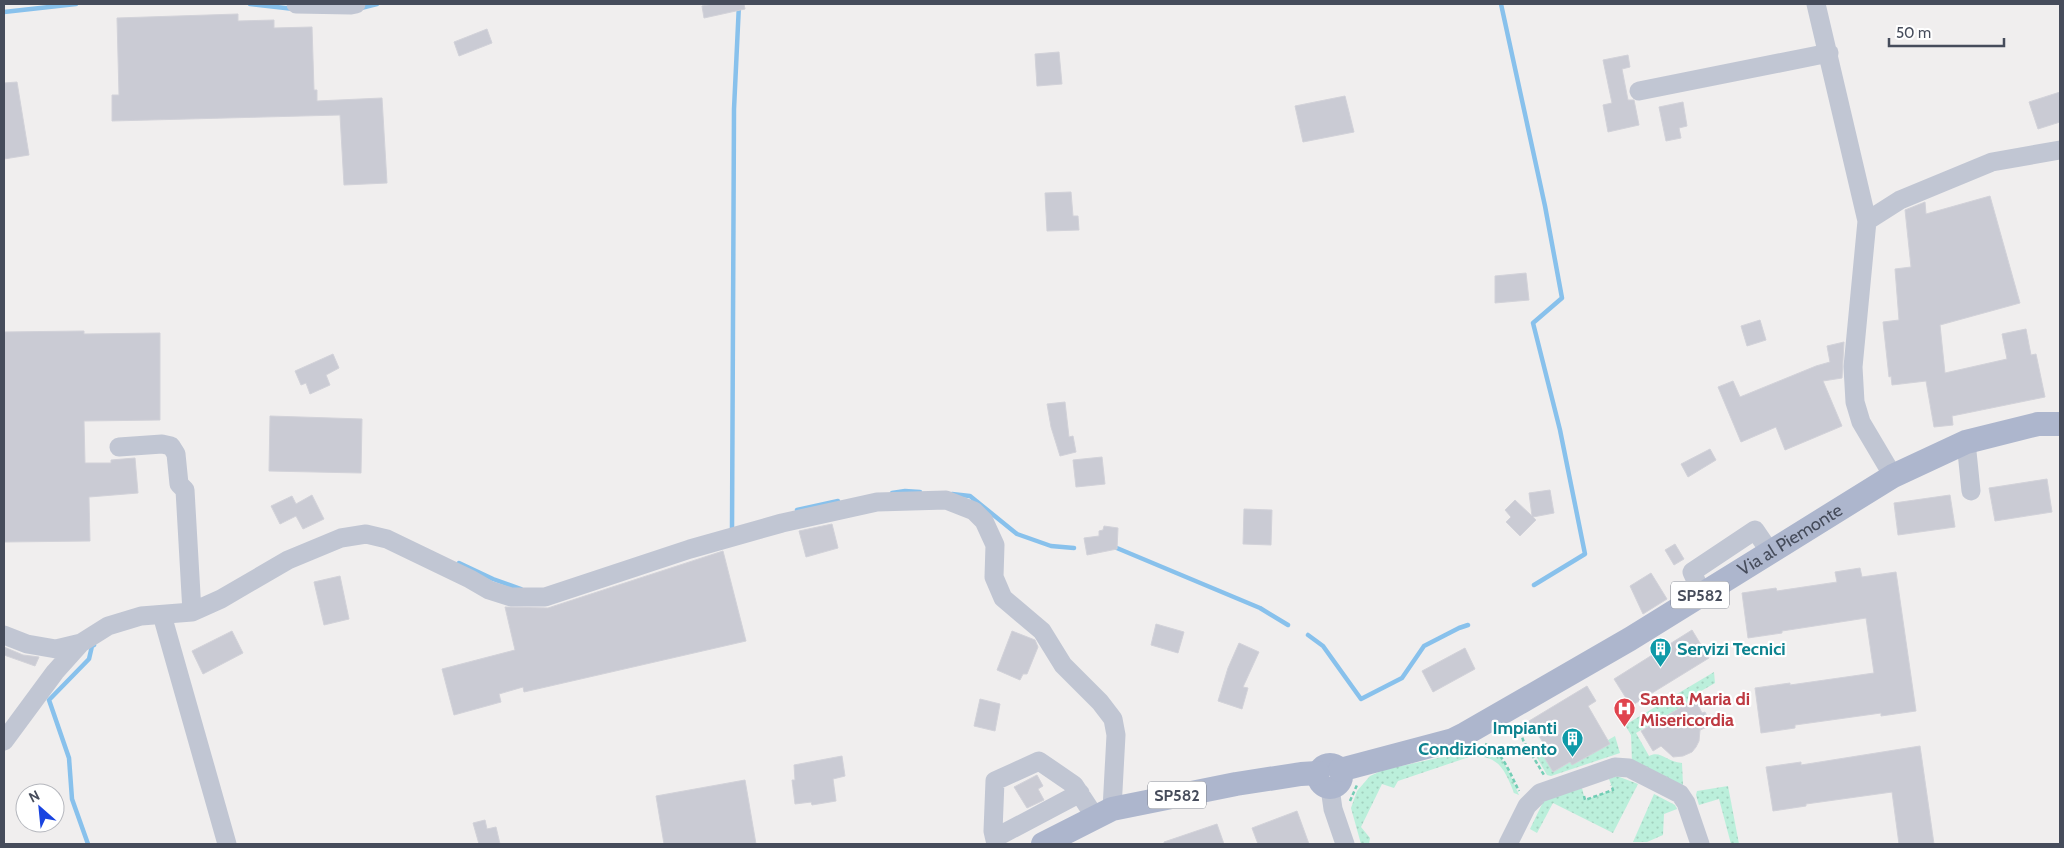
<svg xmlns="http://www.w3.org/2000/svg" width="2064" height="848" viewBox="0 0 2064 848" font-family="Cabin,sans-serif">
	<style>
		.grass { fill: url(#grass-dots) }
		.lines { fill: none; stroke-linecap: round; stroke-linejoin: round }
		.stream { stroke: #88c1ec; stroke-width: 4.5 }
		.building { fill: #cacbd4; stroke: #d2d2d9 }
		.path { stroke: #73cdb5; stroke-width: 2.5; stroke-dasharray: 4 2.5; stroke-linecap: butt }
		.minor { stroke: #c1c6d3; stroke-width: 19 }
		.major { stroke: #adb6cd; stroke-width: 24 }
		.labels { text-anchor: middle; stroke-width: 4.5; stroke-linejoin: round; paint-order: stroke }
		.shield { fill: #fff; stroke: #7e828c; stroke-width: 1 }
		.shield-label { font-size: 16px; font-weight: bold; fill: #464c5b }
		.street-label { font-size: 18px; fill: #464c5b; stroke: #fff }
		.culture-label { font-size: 18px; font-weight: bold; fill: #0d838f; stroke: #fff; text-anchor: start }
		.health-label { font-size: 18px; font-weight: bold; fill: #be3a42; stroke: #fff; text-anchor: start }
	</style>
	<defs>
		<pattern id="grass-dots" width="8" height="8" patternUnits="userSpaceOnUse" patternTransform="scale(1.25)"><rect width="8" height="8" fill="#bbefdb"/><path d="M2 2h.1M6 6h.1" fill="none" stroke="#a2cfbe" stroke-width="1.8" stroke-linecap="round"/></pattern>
	</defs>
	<rect width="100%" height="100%" fill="#f0eeee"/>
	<path class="grass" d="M 1714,672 L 1715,683 L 1689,698 L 1691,701 L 1636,733 L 1649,756 C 1661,750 1666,762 1682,763 L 1683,785 L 1677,786 L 1632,762 L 1631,735 L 1625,725 Z
		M 1615,736 L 1620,753 L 1551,776 L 1547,775 L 1531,747 L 1537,744 L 1553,772 Z
		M 1483,745 C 1504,752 1511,778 1519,795 L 1514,793 C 1505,770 1498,753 1469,757 L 1398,781 L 1394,788 L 1382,784 L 1361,827 L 1370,838 L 1369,844 L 1361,844 L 1351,808 L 1357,791 L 1370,776 L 1383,770 L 1447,756 L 1470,746 Z
		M 1617,776 L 1638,784 L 1613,833 L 1553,803 L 1537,833 L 1530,829 L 1544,800 L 1582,788 L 1585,800 L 1613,790 L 1609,779 Z
		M 1728,786 L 1739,844 L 1731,844 L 1719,799 L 1699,805 L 1696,795 L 1697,791 Z
		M 1654,794 L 1675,805 L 1677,809 L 1664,814 L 1663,835 L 1647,842 L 1633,842 Z"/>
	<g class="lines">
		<path class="stream" d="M 250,4 L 294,9
			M 1501,4 L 1545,206 L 1562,298 L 1533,323 L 1560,430 L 1585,554 L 1534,585
			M 361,8 L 377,4
			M 4,12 L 76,4
			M 892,493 L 905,491 L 920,492
			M 952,494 L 970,496 L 1017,534 L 1051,546 L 1074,548
			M 797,510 L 838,501
			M 730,531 L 732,530 L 734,109 L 739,4
			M 1112,546 L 1260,608 L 1288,625
			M 459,563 L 493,579 L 521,589
			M 1308,635 L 1323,646 L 1361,699 L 1402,678 L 1424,646 L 1459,628 L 1468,625
			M 88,844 L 72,799 L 69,758 L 49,700 L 89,659 L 92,646 L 94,645"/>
	</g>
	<path class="building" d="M 713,4 L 744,4 L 745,9 L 704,18 L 702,6 Z
		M 238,14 L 238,21 L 274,20 L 274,28 L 312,27 L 314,90 L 317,90 L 317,101 L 382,98 L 387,183 L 344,185 L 340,115 L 112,121 L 112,95 L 119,95 L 117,18 Z
		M 487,29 L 492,43 L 459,56 L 454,42 Z
		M 1059,52 L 1062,84 L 1037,86 L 1035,54 Z
		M 1628,55 L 1630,67 L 1622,69 L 1628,100 L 1634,100 L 1639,125 L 1608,132 L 1603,105 L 1612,103 L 1603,60 Z
		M 17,82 L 29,155 L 4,159 L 4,83 Z
		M 2060,92 L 2060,122 L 2038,129 L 2029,102 Z
		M 1345,96 L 1354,132 L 1303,142 L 1295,106 Z
		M 1683,102 L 1687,126 L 1679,128 L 1681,138 L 1666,141 L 1659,107 Z
		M 1071,192 L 1073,216 L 1078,216 L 1079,230 L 1047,231 L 1045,193 Z
		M 1990,196 L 2020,303 L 1940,325 L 1945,373 L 2007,359 L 2002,334 L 2026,329 L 2031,355 L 2036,354 L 2045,397 L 1952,416 L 1953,425 L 1934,427 L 1926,381 L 1892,385 L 1891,376 L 1889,377 L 1883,322 L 1899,320 L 1895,269 L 1911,267 L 1905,210 L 1925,202 L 1926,214 Z
		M 1526,273 L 1529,300 L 1495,303 L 1495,276 Z
		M 1760,320 L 1766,340 L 1747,346 L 1741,326 Z
		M 84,331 L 84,334 L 160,333 L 160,420 L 84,421 L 85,463 L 111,463 L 111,460 L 135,458 L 138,493 L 89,497 L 90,541 L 4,542 L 4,332 Z
		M 1844,342 L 1842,378 L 1823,381 L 1842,426 L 1785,450 L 1776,427 L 1741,442 L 1718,387 L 1733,381 L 1740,397 L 1816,366 L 1830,362 L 1827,346 Z
		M 333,354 L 339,368 L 326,375 L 330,385 L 310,394 L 306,383 L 301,385 L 295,371 Z
		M 1065,402 L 1069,437 L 1073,436 L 1076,452 L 1060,456 L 1051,427 L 1047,404 Z
		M 270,416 L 362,419 L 361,473 L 269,471 Z
		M 1710,449 L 1716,460 L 1688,477 L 1681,464 Z
		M 1102,457 L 1105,484 L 1076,487 L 1073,460 Z
		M 2047,479 L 2052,512 L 1995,521 L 1989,488 Z
		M 1550,490 L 1554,513 L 1533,517 L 1536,520 L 1520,536 L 1506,522 L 1511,517 L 1505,510 L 1515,500 L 1532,516 L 1529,493 Z
		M 312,495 L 324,519 L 303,529 L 296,516 L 280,524 L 271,506 L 292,496 L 296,504 Z
		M 1950,495 L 1955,527 L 1898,535 L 1894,503 Z
		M 1244,509 L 1272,510 L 1271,545 L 1243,544 Z
		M 832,524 L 838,548 L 806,557 L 799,531 Z
		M 1104,526 L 1118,528 L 1117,549 L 1087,555 L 1084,538 L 1099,536 L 1099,531 L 1103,530 Z
		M 1675,544 L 1684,559 L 1674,565 L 1665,550 Z
		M 723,551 L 746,641 L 524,692 L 523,687 L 499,694 L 501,702 L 454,715 L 442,669 L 515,650 L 505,607 L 548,608 Z
		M 1860,568 L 1862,577 L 1896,572 L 1916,711 L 1881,716 L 1881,713 L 1795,725 L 1795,728 L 1761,733 L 1755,688 L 1790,683 L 1790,685 L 1874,673 L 1866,618 L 1782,631 L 1782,633 L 1748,638 L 1742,593 L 1776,588 L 1777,591 L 1837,582 L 1835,572 Z
		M 1651,573 L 1667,599 L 1643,614 L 1630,586 Z
		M 340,576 L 349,619 L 324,625 L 314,582 Z
		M 1156,624 L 1184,632 L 1178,653 L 1151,645 Z
		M 1692,630 L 1709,658 L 1631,706 L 1614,679 Z
		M 232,631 L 243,653 L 203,674 L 192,651 Z
		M 1012,631 L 1035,640 L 1038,647 L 1027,674 L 1023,674 L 1020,680 L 997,670 Z
		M 1239,643 L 1259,652 L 1243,687 L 1248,688 L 1242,709 L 1218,701 L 1228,668 Z
		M 4,647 L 23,655 L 39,657 L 35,666 L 4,655 Z
		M 1465,648 L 1475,669 L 1433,692 L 1422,671 Z
		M 1587,686 L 1596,701 L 1588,706 L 1610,744 L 1572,765 L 1570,762 L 1553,772 L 1538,747 L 1544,744 L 1529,721 Z
		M 980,699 L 1000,704 L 995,731 L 974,726 Z
		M 1695,699 L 1702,713 L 1705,712 L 1712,725 L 1700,730 L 1699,741 L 1696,747 L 1692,752 L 1683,756 L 1673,757 L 1661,746 L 1653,751 L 1641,731 Z
		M 1920,746 L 1934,844 L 1899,844 L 1892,792 L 1806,804 L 1806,806 L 1773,811 L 1766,767 L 1801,762 L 1801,765 Z
		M 842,756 L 845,776 L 833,779 L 836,801 L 812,805 L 811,802 L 795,804 L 792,780 L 795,780 L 794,765 Z
		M 1037,775 L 1043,786 L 1038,789 L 1044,800 L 1027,808 L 1014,787 Z
		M 745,780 L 756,844 L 664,844 L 656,796 Z
		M 1297,811 L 1309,844 L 1258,844 L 1252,828 Z
		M 485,820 L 487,829 L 496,827 L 500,844 L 479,844 L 473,823 Z
		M 1217,824 L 1224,844 L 1164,844 L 1164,842 Z"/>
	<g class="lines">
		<path class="path" d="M 1519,725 L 1523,740 L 1544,775
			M 1485,744 C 1504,753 1510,774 1519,791
			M 1584,796 L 1585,800 L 1613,790 L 1611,785
			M 1350,801 L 1357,785"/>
		<path class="minor" d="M 296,4 L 351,5 L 356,4
			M 1816,4 L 1867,221 L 1853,367 L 1855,402 L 1861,422 L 1893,476
			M 1639,91 L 1829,53
			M 1867,221 L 1900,200 L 1992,162 L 2060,150
			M 1966,442 L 1971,491
			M 119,447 L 162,444 L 171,446 L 176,454 L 179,484 L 185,490 L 192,612
			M 1702,594 L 1692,572 L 1755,530 L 1770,552
			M 162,615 L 227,844
			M 4,635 L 27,644 L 56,649 L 81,643
			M 4,741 L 55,672 L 81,643 L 108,626 L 141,616 L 192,612 L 221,599 L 288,560 L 341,538 L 366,534 L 387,539 L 470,579 L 489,590 L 511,597 L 545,597 L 690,549 L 782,523 L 877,502 L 946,500 L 974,511 L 984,521 L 995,545 L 994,577 L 1003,598 L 1042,631 L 1063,665 L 1100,702 L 1113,719 L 1116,735 L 1112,809
			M 1330,788 L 1333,809 L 1345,844
			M 995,838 L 1080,793
			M 996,844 L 993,831 L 995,781 L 1039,761 L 1074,785 L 1095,817
			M 1508,844 L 1527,806 L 1540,793 L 1615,767 L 1629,768 L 1680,794 L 1686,803 L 1700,844"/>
		<g class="major">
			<circle cx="1330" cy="776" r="11"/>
			<path id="s1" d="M 1340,770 L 1453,740 L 1465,734 L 1630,639 L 1893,476 L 1966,442 L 2038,424 L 2060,424"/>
			<path d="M 1043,844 L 1112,809 L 1236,784 L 1301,774 L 1318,773"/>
		</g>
	</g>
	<defs>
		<symbol id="building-pin" viewBox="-11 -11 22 30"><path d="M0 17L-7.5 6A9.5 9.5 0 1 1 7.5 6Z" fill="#0f9aa8" stroke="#fff"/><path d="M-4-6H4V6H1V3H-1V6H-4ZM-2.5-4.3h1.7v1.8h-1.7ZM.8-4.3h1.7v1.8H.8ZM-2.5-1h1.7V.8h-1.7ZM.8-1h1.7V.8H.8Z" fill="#fff"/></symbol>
		<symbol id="hospital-pin" viewBox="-11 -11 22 30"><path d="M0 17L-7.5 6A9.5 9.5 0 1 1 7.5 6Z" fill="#e0444e" stroke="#fff"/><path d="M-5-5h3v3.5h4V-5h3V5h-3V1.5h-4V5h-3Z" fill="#fff"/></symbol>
	</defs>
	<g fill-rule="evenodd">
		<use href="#building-pin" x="1648" y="636" width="25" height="34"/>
		<use href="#hospital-pin" x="1612" y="696" width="25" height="34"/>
		<use href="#building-pin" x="1560" y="726" width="25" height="34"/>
	</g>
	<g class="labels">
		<g class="shield">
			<rect x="1671" y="581.5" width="58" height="27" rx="4"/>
			<rect x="1148" y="781.5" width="58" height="27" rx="4"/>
		</g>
		<g class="shield-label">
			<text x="1700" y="601">SP582</text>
			<text x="1177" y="801">SP582</text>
		</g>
		<g class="street-label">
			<text dy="6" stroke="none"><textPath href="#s1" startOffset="509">Via al Piemonte</textPath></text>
		</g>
		<g class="culture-label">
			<text x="1677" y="655">Servizi Tecnici</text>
			<text x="1557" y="734" text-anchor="end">Impianti<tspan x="1557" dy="21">Condizionamento</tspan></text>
		</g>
		<g class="health-label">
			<text x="1640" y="705">Santa Maria di<tspan x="1640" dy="21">Misericordia</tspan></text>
		</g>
	</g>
	<rect width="2064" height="848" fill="none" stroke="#464c5b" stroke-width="10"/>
	<g transform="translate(40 808) rotate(333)"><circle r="24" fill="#ffffff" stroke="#b5b7bd"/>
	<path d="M0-4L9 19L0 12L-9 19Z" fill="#1843e0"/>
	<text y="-8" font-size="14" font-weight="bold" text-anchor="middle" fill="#464c5b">N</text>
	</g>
	<path d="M1889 38v8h115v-8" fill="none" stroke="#464c5b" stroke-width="2.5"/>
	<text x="1896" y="38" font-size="15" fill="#464c5b" stroke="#ffffff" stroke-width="4" paint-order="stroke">50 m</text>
</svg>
